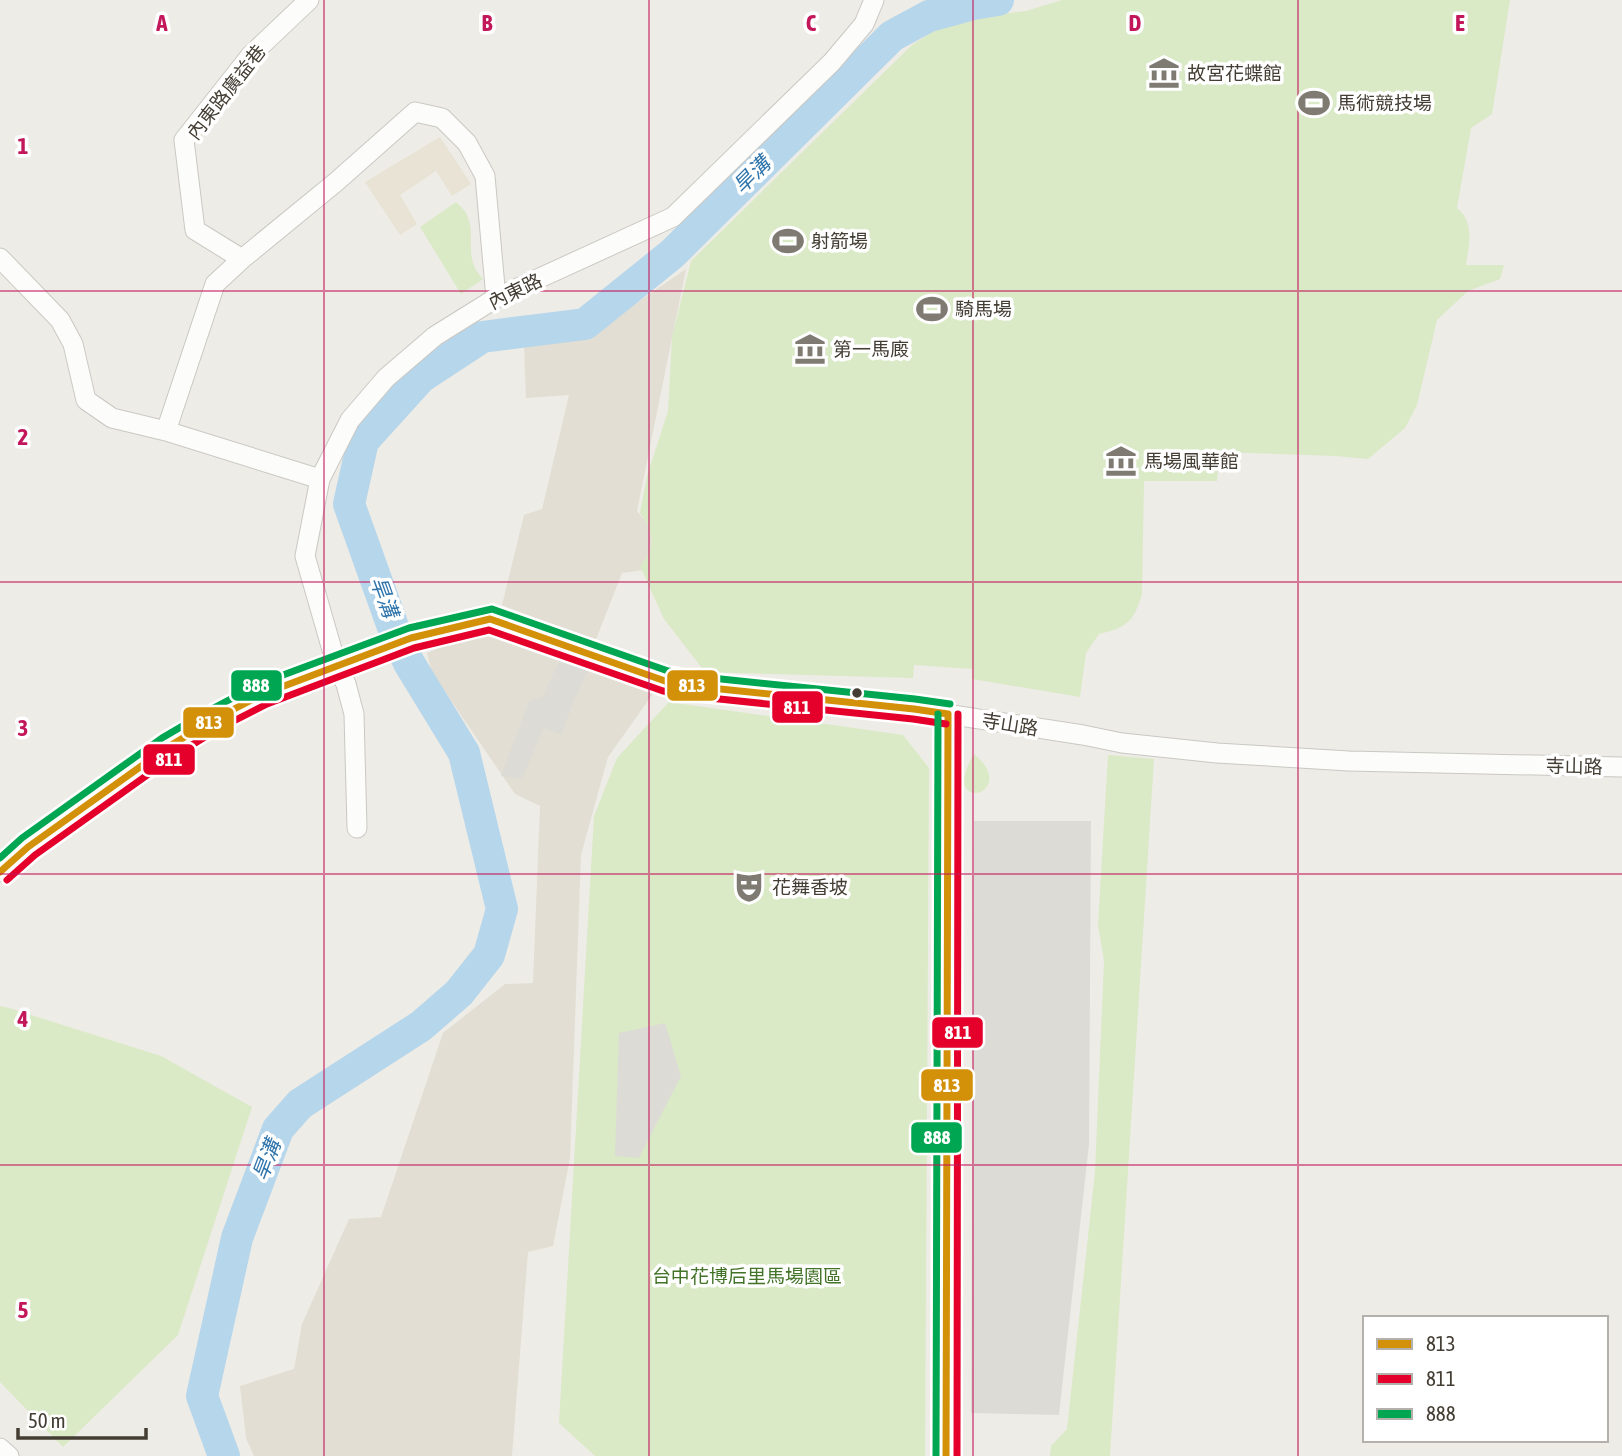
<svg xmlns="http://www.w3.org/2000/svg" width="1622" height="1456" viewBox="0 0 1622 1456" font-family="'Asap Condensed','Noto Sans TC',sans-serif">
	<style>
		.residential { fill: #e2ded3 }
		.education { fill: #e9e3d5 }
		.green { fill: #dae9c6 }
		.parking { fill: #dddbd6 }
		.lines { fill: none; stroke-linecap: round; stroke-linejoin: round }
		.river { stroke: #b6d6ec; stroke-width: 32 }
		.minor-casing { stroke: #cac8c2; stroke-width: 21 }
		.minor { stroke: #fcfcfb; stroke-width: 19 }
		.bus-1-casing { stroke: #fff; stroke-width: 12 }
		.bus-2-casing { stroke: #fff; stroke-width: 12 }
		.bus-3-casing { stroke: #fff; stroke-width: 12 }
		.bus-1 { stroke: #d3910a; stroke-width: 7 }
		.bus-2 { stroke: #e4002b; stroke-width: 7 }
		.bus-3 { stroke: #00a651; stroke-width: 7 }
		.grid { fill: none; stroke: #c2185b; stroke-width: 2; stroke-opacity: 0.55 }
		.bus-dot { fill: #433d33; stroke: #fff; stroke-width: 2.5 }
		.labels { text-anchor: middle; stroke-width: 7; stroke-linejoin: round; paint-order: stroke }
		.poi-label { font-size: 19px; fill: #433d33; stroke: #fff; text-anchor: start }
		.street-label { font-size: 19px; fill: #433d33; stroke: #fff }
		.park-label { font-size: 19px; fill: #437328; stroke: #fff }
		.water-label { font-size: 21px; font-style: italic; fill: #2f75ac; stroke: #fff }
		.grid-label { font-size: 23px; text-anchor: middle; font-weight: bold; fill: #c2185b; stroke: #fff; stroke-width: 7; stroke-linejoin: round; paint-order: stroke }
		.line-badge { stroke: #fff; stroke-width: 2.5 }
		.badge-label { font-size: 19px; text-anchor: middle; font-weight: bold; fill: #fff }
	</style>
	<rect width="100%" height="100%" fill="#eeece6"/>
	<path class="residential" d="M 686,269 L 637,511 L 652,529 L 650,569 L 622,573 L 595,642 L 502,605 L 524,515 L 542,509 L 569,395 L 526,398 L 524,345 L 585,334 L 632,306 Z
		M 486,627 L 660,684 L 608,757 L 581,855 L 570,1158 L 553,1246 L 528,1252 L 512,1456 L 254,1456 L 246,1438 L 240,1386 L 294,1369 L 302,1324 L 349,1219 L 381,1217 L 443,1033 L 505,984 L 533,983 L 540,806 L 515,794 L 432,673 L 427,653 Z"/>
	<path class="education" d="M 440,137 L 471,184 L 452,196 L 436,171 L 400,195 L 417,224 L 400,235 L 365,182 Z"/>
	<path class="green" d="M 1062,0 L 1510,0 L 1492,114 L 1471,128 L 1457,208 C 1475,222 1469,245 1466,265 L 1504,265 L 1500,279 L 1468,291 L 1437,320 L 1417,405 L 1405,428 L 1368,459 L 1335,456 L 1219,452 L 1217,481 L 1144,481 L 1142,594 C 1134,622 1126,628 1099,634 L 1086,653 L 1080,697 L 972,679 L 973,669 L 914,665 L 913,678 L 705,672 L 664,619 L 640,566 C 657,546 654,533 640,513 L 647,476 L 668,411 L 672,337 L 691,261 L 912,45 L 937,29 L 978,17 L 1026,11 Z
		M 456,202 C 460,206 465,210 467,215 C 477,238 462,257 483,279 L 461,294 L 420,227 Z
		M 669,702 L 903,735 L 929,768 L 925,1456 L 595,1456 L 559,1423 L 594,816 L 617,758 Z
		M 974,754 C 984,762 996,777 985,789 C 983,791 979,793 975,793 C 955,791 968,763 974,754 Z
		M 1108,755 L 1154,759 L 1110,1456 L 1050,1456 L 1051,1446 L 1067,1429 L 1095,1172 L 1104,961 L 1098,925 Z
		M 0,1006 L 9,1008 L 161,1056 L 252,1107 L 178,1335 L 63,1447 L 0,1382 Z"/>
	<path class="parking" d="M 563,653 L 591,664 L 575,698 L 561,735 L 544,728 L 522,779 L 501,776 L 529,701 L 543,696 Z
		M 974,821 L 1091,821 L 1089,1144 L 1059,1415 L 971,1413 Z
		M 665,1023 L 681,1076 L 639,1158 L 615,1156 L 619,1033 Z"/>
	<g class="lines">
		<path class="river" d="M 224,1456 L 202,1396 L 237,1238 L 278,1129 L 300,1104 L 421,1026 L 459,993 L 489,955 L 502,909 L 464,753 L 409,663 L 393,627 L 349,504 L 363,441 L 421,377 L 482,337 L 585,324 L 672,254 L 892,36 L 929,16 L 973,4 L 998,0"/>
		<defs>
			<path id="minor" d="M 0,258 L 60,320 L 73,344 L 86,400 L 112,418 L 166,431 L 320,479
				M 242,259 L 195,230 L 184,140 L 251,55 L 309,0
				M 166,431 L 215,284 L 242,259 L 336,182 L 415,112 L 442,118 L 467,143 L 485,176 L 496,298
				M 357,828 L 354,714 L 346,684 L 337,667 L 305,556 L 320,479 L 350,420 L 386,378 L 435,336 L 496,298 L 673,217 L 832,62 L 864,24 L 874,0
				M 0,872 L 28,847 L 168,747 L 213,720 L 263,694 L 411,638 L 490,619 L 665,681 L 701,687 L 914,709 L 1083,735 L 1122,743 L 1217,753 L 1349,761 L 1622,767
				M 0,1448 L 9,1456
				M 946,1456 L 948,714"/>
		</defs>
		<use href="#minor" class="minor-casing"/>
		<use href="#minor" class="minor"/>
		<defs>
			<path id="bus-1" d="M 0,872 L 28,847 L 168,747 L 213,720 L 263,694 L 411,638 L 490,619 L 665,681 L 701,687 L 914,709 L 948,714
				M 946,1456 L 948,714"/>
			<path id="bus-2" d="M 7,880 L 35,855 L 174,756 L 218,729 L 267,704 L 414,648 L 489,630 L 663,691 L 700,697 L 913,719 L 946,724
				M 957,1456 L 958,714"/>
			<path id="bus-3" d="M 0,858 L 22,838 L 162,738 L 208,711 L 259,684 L 409,628 L 492,609 L 668,671 L 702,677 L 915,699 L 950,704
				M 936,1456 L 938,714"/>
		</defs>
		<use href="#bus-1" class="bus-1-casing"/>
		<use href="#bus-2" class="bus-2-casing"/>
		<use href="#bus-3" class="bus-3-casing"/>
		<use href="#bus-1" class="bus-1"/>
		<use href="#bus-2" class="bus-2"/>
		<use href="#bus-3" class="bus-3"/>
	</g>
	<path class="grid" d="M 324,0 L 324,1456M 649,0 L 649,1456M 973,0 L 973,1456M 1298,0 L 1298,1456M 0,291 L 1622,291M 0,582 L 1622,582M 0,874 L 1622,874M 0,1165 L 1622,1165"/>
	<defs>
		<symbol id="museum-bare" viewBox="-9 -9 18 18"><path d="M0-6L6-3V-2H-6V-3ZM-5-1h2V3h-2ZM-1-1h2V3h-2ZM3-1h2V3H3ZM-6 4H6V6H-6Z" fill="#7f7a72" stroke="#fff" stroke-width="2.5" paint-order="stroke"/></symbol>
		<symbol id="stadium-bare" viewBox="-9 -9 18 18"><path d="M0-5a6.5 5 0 1 0 0 10a6.5 5 0 1 0 0-10ZM-3.5-1.8h7v3.6h-7Z" fill="#7f7a72" stroke="#fff" stroke-width="2.5" paint-order="stroke"/></symbol>
		<symbol id="theatre-bare" viewBox="-9 -9 18 18"><path d="M-5-5.5Q0-4 5-5.5V0Q5 5 0 6Q-5 5-5 0ZM-3.3-2.5H-1v1.5H-3.3ZM1-2.5H3.3v1.5H1ZM-2.8 1Q0 5.5 2.8 1Z" fill="#7f7a72" stroke="#fff" stroke-width="2.5" paint-order="stroke"/></symbol>
	</defs>
	<g fill-rule="evenodd">
		<use href="#museum-bare" x="1142" y="51" width="44" height="44"/>
		<use href="#stadium-bare" x="1292" y="81" width="44" height="44"/>
		<use href="#stadium-bare" x="766" y="219" width="44" height="44"/>
		<use href="#stadium-bare" x="910" y="287" width="44" height="44"/>
		<use href="#museum-bare" x="788" y="327" width="44" height="44"/>
		<use href="#museum-bare" x="1099" y="439" width="44" height="44"/>
		<use href="#theatre-bare" x="727" y="865" width="44" height="44"/>
	</g>
	<circle class="bus-dot" cx="857" cy="693" r="6"/>
	<g class="labels">
		<g class="poi-label">
			<text x="1187" y="80">故宮花蝶館</text>
			<text x="1337" y="110">馬術競技場</text>
			<text x="811" y="248">射箭場</text>
			<text x="955" y="316">騎馬場</text>
			<text x="833" y="356">第一馬廄</text>
			<text x="1144" y="468">馬場風華館</text>
			<text x="772" y="894">花舞香坡</text>
		</g>
		<g class="street-label">
			<text transform="translate(226 92) rotate(-52)" y="7">內東路廣益巷</text>
			<text transform="translate(515 291) rotate(-26)" y="7">內東路</text>
			<text transform="translate(1010 724) rotate(9)" y="7">寺山路</text>
			<text transform="translate(1574 766) rotate(1)" y="7">寺山路</text>
		</g>
		<g class="park-label">
			<text x="747" y="1283">台中花博后里馬場園區</text>
		</g>
		<g class="water-label">
			<text transform="translate(752 175) rotate(-45)" y="7">旱溝</text>
			<text transform="translate(384 597) rotate(70)" y="7">旱溝</text>
			<text transform="translate(267 1160) rotate(-69)" y="7">旱溝</text>
		</g>
	</g>
	<g class="grid-label">
		<text x="162" y="31">A</text>
		<text x="487" y="31">B</text>
		<text x="811" y="31">C</text>
		<text x="1135" y="31">D</text>
		<text x="1460" y="31">E</text>
		<text x="23" y="154">1</text>
		<text x="23" y="445">2</text>
		<text x="23" y="736">3</text>
		<text x="23" y="1027">4</text>
		<text x="23" y="1318">5</text>
	</g>
	<g class="line-badge">
		<rect x="230" y="669" width="53" height="33" rx="7" fill="#00a651"/>
		<rect x="666" y="669" width="53" height="33" rx="7" fill="#d3910a"/>
		<rect x="771" y="690" width="53" height="34" rx="7" fill="#e4002b"/>
		<rect x="182" y="706" width="53" height="33" rx="7" fill="#d3910a"/>
		<rect x="142" y="743" width="54" height="33" rx="7" fill="#e4002b"/>
		<rect x="931" y="1016" width="53" height="33" rx="7" fill="#e4002b"/>
		<rect x="920" y="1068" width="54" height="34" rx="7" fill="#d3910a"/>
		<rect x="910" y="1121" width="53" height="33" rx="7" fill="#00a651"/>
	</g>
	<g class="badge-label">
		<text x="256" y="692">888</text>
		<text x="692" y="692">813</text>
		<text x="797" y="714">811</text>
		<text x="209" y="729">813</text>
		<text x="169" y="766">811</text>
		<text x="958" y="1039">811</text>
		<text x="947" y="1092">813</text>
		<text x="937" y="1144">888</text>
	</g>
	<rect x="1363" y="1316" width="245" height="126" fill="#ffffff" stroke="#b4b1ad" stroke-width="2"/>
	<rect x="1377" y="1339" width="35" height="10" fill="#d3910a" stroke="#b4b1ad" stroke-width="2"/>
	<text x="1426" y="1351" font-size="21" fill="#433d33">813</text>
	<rect x="1377" y="1374" width="35" height="10" fill="#e4002b" stroke="#b4b1ad" stroke-width="2"/>
	<text x="1426" y="1386" font-size="21" fill="#433d33">811</text>
	<rect x="1377" y="1409" width="35" height="10" fill="#00a651" stroke="#b4b1ad" stroke-width="2"/>
	<text x="1426" y="1421" font-size="21" fill="#433d33">888</text>
	<path d="M18 1428v10h128v-10" fill="none" stroke="#433d33" stroke-width="3.5"/>
	<text x="28" y="1428" font-size="21" fill="#433d33" stroke="#ffffff" stroke-width="5" paint-order="stroke">50 m</text>
</svg>
